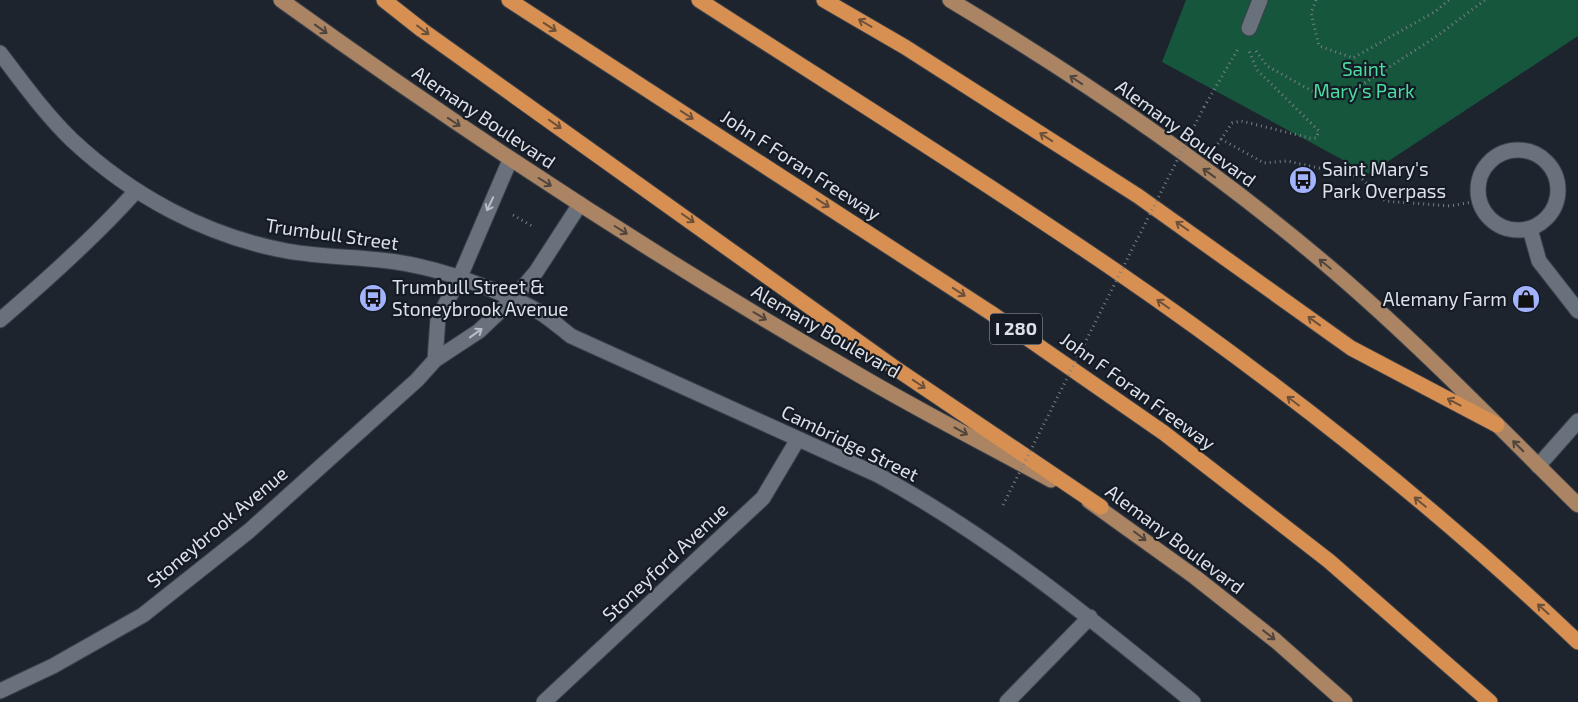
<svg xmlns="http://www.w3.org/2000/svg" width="1578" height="702" viewBox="0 0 1578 702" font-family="'Exo 2',sans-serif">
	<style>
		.green { fill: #16563c }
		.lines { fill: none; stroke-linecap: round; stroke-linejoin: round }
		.minor-casing { stroke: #3a4048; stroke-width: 17 }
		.major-casing { stroke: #3a4048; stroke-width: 17 }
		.highway-casing { stroke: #3a4048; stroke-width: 17 }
		.path { stroke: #797f87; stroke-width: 3; stroke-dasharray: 1 4; stroke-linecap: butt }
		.minor { stroke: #68717c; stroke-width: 15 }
		.major { stroke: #ab8463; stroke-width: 15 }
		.highway { stroke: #d89052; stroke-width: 15 }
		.path-bridge { stroke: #797f87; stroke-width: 3; stroke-dasharray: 1 4; stroke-linecap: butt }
		.oneway { stroke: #6c5039 }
		.oneway2 { stroke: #50453d }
		.oneway3 { stroke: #b9bfc7 }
		.labels { text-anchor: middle; stroke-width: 4.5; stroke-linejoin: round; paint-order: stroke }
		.shield { fill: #141b24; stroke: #a0a5ac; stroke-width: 1 }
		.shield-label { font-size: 18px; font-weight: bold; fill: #dce0e7 }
		.park-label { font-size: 19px; fill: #4bdca1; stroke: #141b24 }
		.street-label { font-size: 19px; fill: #dce0e7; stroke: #141b24 }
		.poi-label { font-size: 19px; fill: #dce0e7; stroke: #141b24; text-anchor: start }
	</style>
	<rect width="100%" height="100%" fill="#1d242e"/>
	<path class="green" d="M 1186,0 L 1578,0 L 1578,36 L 1369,174 L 1162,62 Z"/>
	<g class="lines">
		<defs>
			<path id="minor" d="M 1249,28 L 1260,0
				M 0,53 C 23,83 45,114 72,140 C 132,196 206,236 287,251 C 332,259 378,256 422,267 C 454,274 517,297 544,315 C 554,322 562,329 571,336 L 878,475 C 992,537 1093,620 1193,702
				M1478 190a40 40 0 1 1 80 0a40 40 0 1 1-80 0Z
				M 1530,229 L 1539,261 L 1578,311
				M 0,320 C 48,279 94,238 136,191
				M 435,360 L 438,318 L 459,279 L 510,160
				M 1538,466 L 1578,421
				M 0,691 L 53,666 L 143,615 L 249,531 L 417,380 L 435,360 L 479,331 L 513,299 L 536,272 L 580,204
				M 544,702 L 763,498 L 798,439
				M 1007,702 L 1090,617"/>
			<path id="major" d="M 281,0 C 467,134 660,260 859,375 C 922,412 987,445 1051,480
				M 950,0 C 1084,80 1216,170 1335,272 C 1420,345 1498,426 1578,505
				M 1089,501 L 1195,577 L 1276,641 L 1345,702"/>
			<path id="highway" d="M 384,0 L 422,30 L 898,370 L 1101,507
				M 509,0 L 991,313 L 1164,433 L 1329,561 L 1490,702
				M 699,0 C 837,89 977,176 1113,269 C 1276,381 1434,505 1578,642
				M 824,0 L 905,47 L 1138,196 L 1351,348 L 1497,425"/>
		</defs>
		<use href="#minor" class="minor-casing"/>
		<use href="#major" class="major-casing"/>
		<use href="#highway" class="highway-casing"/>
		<path class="path" d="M 1316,0 L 1311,13 L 1319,46 L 1353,58 L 1436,11 L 1449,0
			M 1256,51 L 1267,66 L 1312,91 L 1335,93 L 1354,90 L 1437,36 L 1485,0
			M 1204,107 L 1238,49
			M 1221,139 L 1264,163 L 1287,161 L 1360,177 L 1385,201 L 1450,206 L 1478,201
			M 1215,148 L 1232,123 L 1241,121 L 1310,138 L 1316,138 L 1319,131 L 1257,70 L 1249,51
			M 513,215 L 532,226"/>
		<use href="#minor" class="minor"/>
		<use href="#major" class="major"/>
		<use href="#highway" class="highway"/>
		<path class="path-bridge" d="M 1003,505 L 1204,107"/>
	</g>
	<defs><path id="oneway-shaft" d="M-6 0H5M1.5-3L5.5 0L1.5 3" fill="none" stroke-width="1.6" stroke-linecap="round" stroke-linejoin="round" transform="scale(1.25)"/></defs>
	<g class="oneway">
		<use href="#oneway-shaft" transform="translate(865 23) rotate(-150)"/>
		<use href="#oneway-shaft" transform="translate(550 27) rotate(33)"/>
		<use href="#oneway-shaft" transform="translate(423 30) rotate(37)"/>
		<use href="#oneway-shaft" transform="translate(687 115) rotate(33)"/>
		<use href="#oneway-shaft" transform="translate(555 124) rotate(35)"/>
		<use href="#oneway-shaft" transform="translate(1046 137) rotate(-147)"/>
		<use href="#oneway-shaft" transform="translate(823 203) rotate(33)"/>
		<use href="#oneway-shaft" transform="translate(688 218) rotate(35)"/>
		<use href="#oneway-shaft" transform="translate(1182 226) rotate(-145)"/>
		<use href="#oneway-shaft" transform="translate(959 292) rotate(33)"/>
		<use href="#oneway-shaft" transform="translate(1163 304) rotate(-145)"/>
		<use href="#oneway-shaft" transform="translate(1314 321) rotate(-144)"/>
		<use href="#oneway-shaft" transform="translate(919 384) rotate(34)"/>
		<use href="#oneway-shaft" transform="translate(1293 401) rotate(-143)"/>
		<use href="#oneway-shaft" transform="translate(1454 402) rotate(-152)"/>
		<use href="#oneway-shaft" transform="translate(1420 502) rotate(-140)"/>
		<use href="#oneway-shaft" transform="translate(1543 609) rotate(-138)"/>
	</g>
	<g class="oneway2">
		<use href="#oneway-shaft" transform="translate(321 29) rotate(36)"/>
		<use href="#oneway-shaft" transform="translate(1076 80) rotate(-146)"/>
		<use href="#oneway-shaft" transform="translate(454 122) rotate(34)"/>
		<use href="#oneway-shaft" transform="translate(1209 173) rotate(-144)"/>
		<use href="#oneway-shaft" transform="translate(545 182) rotate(32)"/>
		<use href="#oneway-shaft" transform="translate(621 230) rotate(32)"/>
		<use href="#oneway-shaft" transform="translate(1325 264) rotate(-141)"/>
		<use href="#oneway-shaft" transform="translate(760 316) rotate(31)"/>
		<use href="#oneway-shaft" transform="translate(961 431) rotate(29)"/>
		<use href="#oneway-shaft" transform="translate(1518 446) rotate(-135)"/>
		<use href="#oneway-shaft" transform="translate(1140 536) rotate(37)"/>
		<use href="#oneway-shaft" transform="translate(1269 635) rotate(38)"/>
	</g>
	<g class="oneway3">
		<use href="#oneway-shaft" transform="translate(490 204) rotate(115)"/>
		<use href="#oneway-shaft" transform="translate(476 333) rotate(-36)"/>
	</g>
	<defs>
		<symbol id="bus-disc" viewBox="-11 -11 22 22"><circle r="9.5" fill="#a3b2fd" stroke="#141b24"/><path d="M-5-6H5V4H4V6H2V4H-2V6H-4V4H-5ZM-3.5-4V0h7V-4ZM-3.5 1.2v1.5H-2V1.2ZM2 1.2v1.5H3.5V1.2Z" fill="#111"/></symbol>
		<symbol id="shop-disc" viewBox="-11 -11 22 22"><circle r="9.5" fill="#a3b2fd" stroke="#141b24"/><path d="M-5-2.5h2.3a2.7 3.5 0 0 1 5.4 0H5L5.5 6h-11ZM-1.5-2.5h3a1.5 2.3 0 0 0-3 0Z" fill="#111"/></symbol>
	</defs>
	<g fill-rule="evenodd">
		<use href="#bus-disc" x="1287" y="164" width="32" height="32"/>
		<use href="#bus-disc" x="357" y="282" width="32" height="32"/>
		<use href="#shop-disc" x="1510" y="283" width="32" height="32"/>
	</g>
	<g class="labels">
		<rect class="shield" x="990" y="313.5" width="52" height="31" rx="4"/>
		<g class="shield-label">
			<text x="1016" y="335">I 280</text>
		</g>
		<g class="park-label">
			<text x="1364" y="76">Saint<tspan x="1364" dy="22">Mary's Park</tspan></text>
		</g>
		<g class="street-label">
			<text transform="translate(484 117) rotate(34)" y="7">Alemany Boulevard</text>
			<text transform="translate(1186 133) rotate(36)" y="7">Alemany Boulevard</text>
			<text transform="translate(801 165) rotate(33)" y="7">John F Foran Freeway</text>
			<text transform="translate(332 234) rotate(8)" y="7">Trumbull Street</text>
			<text transform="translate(826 331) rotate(30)" y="7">Alemany Boulevard</text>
			<text transform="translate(1138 391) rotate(36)" y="7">John F Foran Freeway</text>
			<text transform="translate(850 443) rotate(26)" y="7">Cambridge Street</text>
			<text transform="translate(217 527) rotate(-40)" y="7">Stoneybrook Avenue</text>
			<text transform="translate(1175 539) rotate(37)" y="7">Alemany Boulevard</text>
			<text transform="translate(665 562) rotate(-43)" y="7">Stoneyford Avenue</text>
		</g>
		<g class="poi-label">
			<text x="1322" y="176">Saint Mary's<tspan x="1322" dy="22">Park Overpass</tspan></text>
			<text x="392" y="294">Trumbull Street &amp;<tspan x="392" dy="22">Stoneybrook Avenue</tspan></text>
			<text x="1507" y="306" text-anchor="end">Alemany Farm</text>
		</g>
	</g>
</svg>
